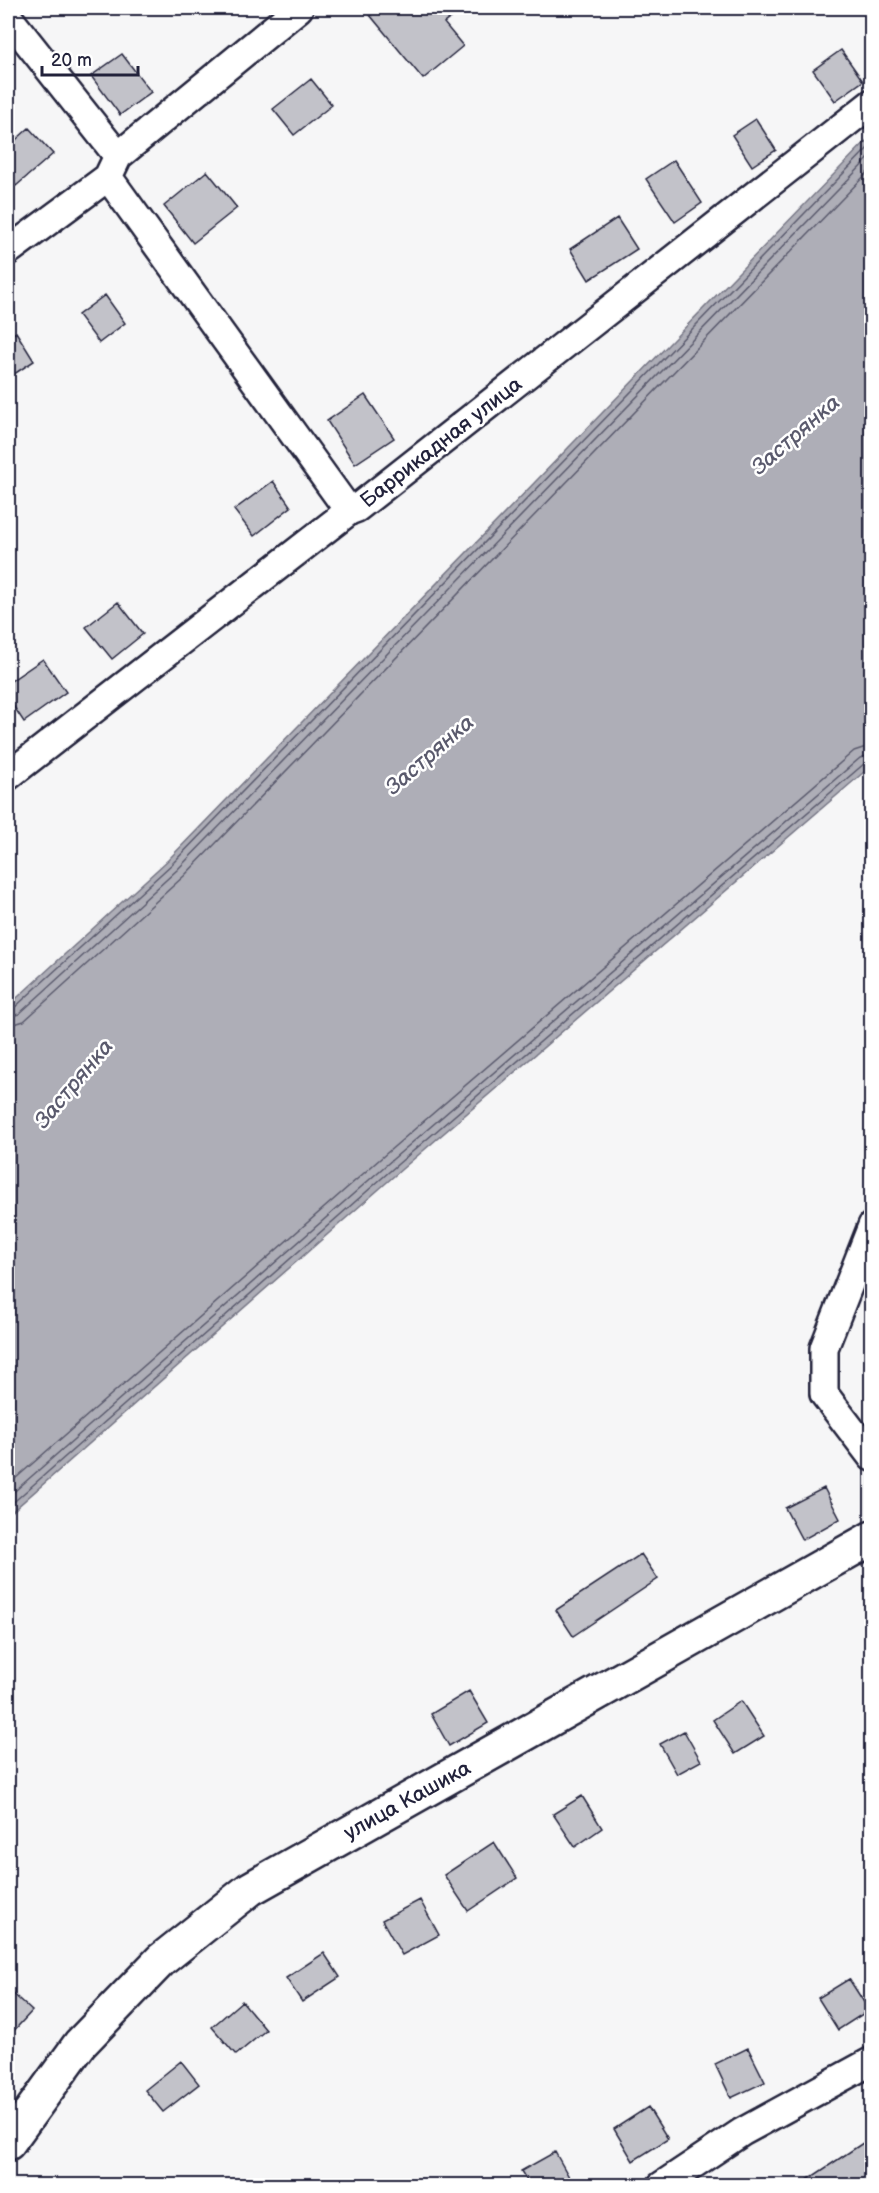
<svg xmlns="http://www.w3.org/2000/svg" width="879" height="2193" viewBox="0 0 879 2193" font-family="'Balsamiq Sans',sans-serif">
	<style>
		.water { fill: #aeaeb7; stroke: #767685; stroke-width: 1.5 }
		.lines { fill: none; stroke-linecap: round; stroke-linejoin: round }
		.shore { stroke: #5a5a6d; stroke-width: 1.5 }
		.building { fill: #c2c2c9; stroke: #22223b; stroke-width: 1.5 }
		.street-casing { stroke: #22223b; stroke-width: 32 }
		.highway-casing { stroke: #22223b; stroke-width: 38 }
		.street { stroke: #fff; stroke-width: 27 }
		.highway { stroke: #fff; stroke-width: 33 }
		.labels { text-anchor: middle; stroke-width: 5; stroke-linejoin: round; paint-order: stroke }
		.street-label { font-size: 21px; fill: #22223b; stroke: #fff }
		.water-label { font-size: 22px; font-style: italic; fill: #5a5a6d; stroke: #fff }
	</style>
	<rect width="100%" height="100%" fill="#f6f6f7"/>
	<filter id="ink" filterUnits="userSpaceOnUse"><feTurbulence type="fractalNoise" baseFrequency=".0167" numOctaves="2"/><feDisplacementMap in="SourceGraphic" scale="12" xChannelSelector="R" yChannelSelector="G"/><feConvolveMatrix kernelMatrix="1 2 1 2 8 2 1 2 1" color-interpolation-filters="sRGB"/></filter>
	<g filter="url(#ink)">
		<path class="water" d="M 871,136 L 871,766 L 402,1169 L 8,1515 L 8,1006 L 168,860 Z"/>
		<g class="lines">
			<path class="shore" d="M 8,1010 L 14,1008 L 172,864 L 872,144
				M 8,1017 L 19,1014 L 177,870 L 872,155
				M 8,1026 L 24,1021 L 184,876 L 872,168
				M 8,1485 L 388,1152 L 854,751 L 872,745
				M 8,1497 L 393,1159 L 860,758 L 872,754
				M 8,1507 L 398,1164 L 865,763 L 872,762"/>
		</g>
		<path class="building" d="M 379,8 L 451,8 L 456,14 L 444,23 L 463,46 L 423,79 L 370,15 Z
			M 841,50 L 863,81 L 835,101 L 813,70 Z
			M 122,54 L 151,92 L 120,115 L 91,76 Z
			M 311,79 L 332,105 L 294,135 L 273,109 Z
			M 756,119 L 776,150 L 752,166 L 732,135 Z
			M 29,128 L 53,154 L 16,186 L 8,176 L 8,147 Z
			M 674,160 L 702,203 L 675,222 L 646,179 Z
			M 207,171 L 237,208 L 193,243 L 164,206 Z
			M 617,218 L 637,249 L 589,280 L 570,249 Z
			M 105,295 L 125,323 L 99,343 L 78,315 Z
			M 16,332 L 34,361 L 8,378 L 8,337 Z
			M 365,395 L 394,438 L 355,464 L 327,421 Z
			M 273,481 L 291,507 L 254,536 L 234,510 Z
			M 118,602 L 143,634 L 112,659 L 86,627 Z
			M 43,659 L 66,692 L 24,722 L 8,698 L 8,683 Z
			M 824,1488 L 840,1519 L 802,1540 L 785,1508 Z
			M 641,1554 L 658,1579 L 573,1636 L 556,1610 Z
			M 469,1691 L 488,1723 L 449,1746 L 431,1714 Z
			M 741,1701 L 764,1736 L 735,1754 L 713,1720 Z
			M 684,1731 L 701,1761 L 677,1774 L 660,1744 Z
			M 582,1796 L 602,1828 L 575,1847 L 553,1814 Z
			M 494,1842 L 517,1878 L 468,1911 L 444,1875 Z
			M 420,1900 L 439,1935 L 402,1955 L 382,1920 Z
			M 324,1953 L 340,1977 L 302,2002 L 286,1978 Z
			M 849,1979 L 869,2010 L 838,2030 L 818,1998 Z
			M 8,1989 L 32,2011 L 8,2037 Z
			M 242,2001 L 266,2030 L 236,2055 L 212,2027 Z
			M 748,2048 L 765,2082 L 731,2098 L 715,2064 Z
			M 181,2061 L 199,2084 L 163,2112 L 145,2090 Z
			M 648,2107 L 668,2139 L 633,2161 L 614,2129 Z
			M 872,2137 L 872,2186 L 798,2186 Z
			M 555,2152 L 574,2186 L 530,2186 L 521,2171 Z"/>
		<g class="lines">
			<defs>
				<path id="street" d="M 8,17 L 118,156
					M 108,177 L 349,511
					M 8,251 L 108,177 L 118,156 L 299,8
					M 8,776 L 349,511 L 357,508 L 872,103
					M 872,1226 L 824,1348 L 824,1394 L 872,1457
					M 661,2186 L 742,2132 L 872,2061"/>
				<path id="highway" d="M 8,2143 L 80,2044 L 161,1960 L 250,1889 L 872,1538"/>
			</defs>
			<use href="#street" class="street-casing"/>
			<use href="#highway" class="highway-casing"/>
			<use href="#street" class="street"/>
			<use href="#highway" class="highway"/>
		</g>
	</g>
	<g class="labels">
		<g class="street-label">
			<text transform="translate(441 442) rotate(-38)" y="7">Баррикадная улица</text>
			<text transform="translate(407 1800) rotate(-29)" y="7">улица Кашика</text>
		</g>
		<g class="water-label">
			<text transform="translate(795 434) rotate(-41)" y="8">Застрянка</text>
			<text transform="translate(429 754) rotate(-41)" y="8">Застрянка</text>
			<text transform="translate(73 1083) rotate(-50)" y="8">Застрянка</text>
		</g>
	</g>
	<rect width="879" height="2193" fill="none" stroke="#fff" stroke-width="30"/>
	<rect x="15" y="15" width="849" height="2163" fill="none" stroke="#22223b" stroke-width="2" filter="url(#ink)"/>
	<path d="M42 66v9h96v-9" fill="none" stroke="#22223b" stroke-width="3"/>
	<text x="51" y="66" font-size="18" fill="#22223b" stroke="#ffffff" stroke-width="4.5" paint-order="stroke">20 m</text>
</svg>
